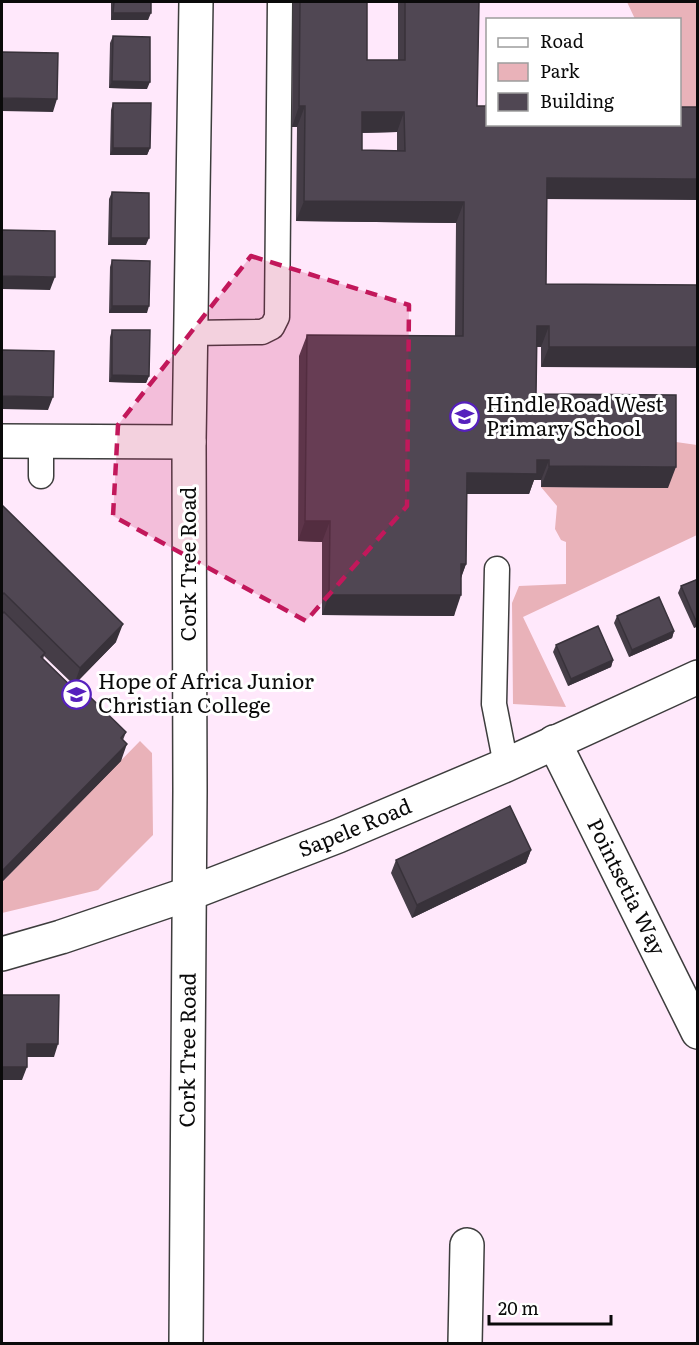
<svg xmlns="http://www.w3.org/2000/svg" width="699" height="1345" viewBox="0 0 699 1345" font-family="Literata,serif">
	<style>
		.green { fill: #e9b2b9 }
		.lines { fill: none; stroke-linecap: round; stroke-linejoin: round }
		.lane-casing { stroke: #3d3d3d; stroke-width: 27 }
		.street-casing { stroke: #3d3d3d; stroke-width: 36 }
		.lane { stroke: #fff; stroke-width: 24 }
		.street { stroke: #fff; stroke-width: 33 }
		.wall { fill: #453d47; fill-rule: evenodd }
		.shaded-wall { fill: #38323a }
		.building { fill: #504753; stroke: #38323a; stroke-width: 1.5; fill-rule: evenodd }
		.marked { fill: #c2185b; fill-opacity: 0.2; stroke: #c2185b; stroke-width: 4.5; stroke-dasharray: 12 8; stroke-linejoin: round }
		.labels { text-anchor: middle; stroke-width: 6; stroke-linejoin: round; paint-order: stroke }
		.poi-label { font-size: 21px; fill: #0a0a0a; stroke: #fff; text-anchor: start }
		.street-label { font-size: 21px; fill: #0a0a0a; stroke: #fff }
	</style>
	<rect width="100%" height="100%" fill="#ffe8fb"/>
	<path class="green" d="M 627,2 L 697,2 L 697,119 L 680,112 L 680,20 L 635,19 Z
		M 669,441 L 697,445 L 697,535 L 523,617 L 566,707 L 513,704 L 512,603 L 519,586 L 566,584 L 566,542 L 561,540 L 555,529 L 557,506 L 541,487 L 668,488 Z
		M 140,741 L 152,753 L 153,835 L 98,890 L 2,913 L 2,882 Z"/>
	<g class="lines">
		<defs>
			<path id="lane" d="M 190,333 L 262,332 L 272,327 L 277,317 L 280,2
				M 41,442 L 41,476
				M 497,569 L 494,704 L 506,765"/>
			<g id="street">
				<path d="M 2,441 L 189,442"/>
				<path id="s1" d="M 554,742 L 698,1032"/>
				<path id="s2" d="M 2,954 L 61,937 L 188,894 L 338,836 L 506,765 L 698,677"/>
				<path id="s3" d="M 186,1344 L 190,791 L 189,442 L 196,2"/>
				<path d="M 465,1344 L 467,1245"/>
			</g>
		</defs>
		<use href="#lane" class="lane-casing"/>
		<use href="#street" class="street-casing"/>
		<use href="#lane" class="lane"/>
		<use href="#street" class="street"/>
	</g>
	<path class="wall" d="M 111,2 L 151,2 L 148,20 L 111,20 Z
		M 293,2 L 367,2 L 367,60 L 398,60 L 398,2 L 479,2 L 477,106 L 485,106 L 488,99 L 488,124 L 547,199 L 546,284 L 698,285 L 541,367 L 541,347 L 537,347 L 536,394 L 668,488 L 541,487 L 541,480 L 534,480 L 529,494 L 467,494 L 466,564 L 461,577 L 454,616 L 322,615 L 322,542 L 298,541 L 299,356 L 307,335 L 455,336 L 456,223 L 296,221 L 297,127 L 292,127 ZM 397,132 L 397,151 L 362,150 L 362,133 Z
		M 113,36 L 147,89 L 109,88 L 110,43 Z
		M 113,103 L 150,148 L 147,155 L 110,155 L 111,110 Z
		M 112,192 L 146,245 L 108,245 L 109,199 Z
		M 112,260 L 147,313 L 109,313 L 110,267 Z
		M 112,330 L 149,376 L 146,383 L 109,382 L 110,337 Z
		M 2,505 L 116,642 L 74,685 L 44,656 L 43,659 L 80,695 L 126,732 L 123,740 L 121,761 L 2,882 Z
		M 698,579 L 698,626 L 694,628 L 678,593 L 681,586 Z
		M 617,616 L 674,631 L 672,638 L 629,657 L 614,623 Z
		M 556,645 L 613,660 L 611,667 L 568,686 L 553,652 Z
		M 531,850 L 526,863 L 412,918 L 391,873 L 396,860 Z"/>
	<path class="shaded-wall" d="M 113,13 L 151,13 L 148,20 L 111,20 Z
		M 112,81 L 150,82 L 147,89 L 109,88 Z
		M 2,98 L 57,99 L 53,112 L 2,111 Z
		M 299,106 L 305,106 L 297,127 L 292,127 Z
		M 362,112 L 404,112 L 397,132 L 354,133 Z
		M 113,148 L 150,148 L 147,155 L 110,155 Z
		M 547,178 L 698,179 L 698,200 L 540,199 Z
		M 304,201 L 464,202 L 456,223 L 296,221 Z
		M 111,238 L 149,238 L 146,245 L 108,245 Z
		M 2,276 L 55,277 L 50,290 L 2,289 Z
		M 112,306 L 149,306 L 147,313 L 109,313 Z
		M 537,326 L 549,326 L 541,347 L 530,346 Z
		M 549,347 L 698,347 L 698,368 L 541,367 Z
		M 112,375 L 149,376 L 146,383 L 109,382 Z
		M 2,396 L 53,397 L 48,410 L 2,409 Z
		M 537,460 L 549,460 L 541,480 L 534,480 L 529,494 L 460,494 L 467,473 Z
		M 549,466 L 676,467 L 668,488 L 541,487 Z
		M 305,521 L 330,521 L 322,542 L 298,541 Z
		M 461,564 L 466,564 L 459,584 Z
		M 329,595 L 461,595 L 454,616 L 322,615 Z
		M 698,620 L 698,626 L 694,628 L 696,621 Z
		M 123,624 L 116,642 L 74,685 L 80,668 Z
		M 674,631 L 672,638 L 629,657 L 632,650 Z
		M 613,660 L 611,667 L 568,686 L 571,679 Z
		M 127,744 L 121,761 L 2,882 L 2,871 Z
		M 531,850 L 526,863 L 412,918 L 417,905 Z
		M 27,1044 L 58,1044 L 54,1057 L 22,1057 Z
		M 2,1067 L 27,1067 L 22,1080 L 2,1080 Z"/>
	<path class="building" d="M 114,2 L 151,2 L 151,13 L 113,13 Z
		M 300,2 L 367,2 L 367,60 L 405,60 L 405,2 L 479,2 L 477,106 L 488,106 L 488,124 L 680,124 L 680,107 L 698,107 L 698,179 L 547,178 L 546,284 L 698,285 L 698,347 L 549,347 L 549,326 L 537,326 L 536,394 L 676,395 L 676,467 L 549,466 L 549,460 L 537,460 L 537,474 L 467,473 L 466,564 L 461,564 L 461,595 L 329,595 L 330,521 L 305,521 L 307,335 L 463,336 L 464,202 L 304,201 L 305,106 L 299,106 ZM 362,112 L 404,112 L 405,151 L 362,150 Z
		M 113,36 L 150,37 L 150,82 L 112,81 Z
		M 2,52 L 58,53 L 57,99 L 2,98 Z
		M 113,103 L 151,103 L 150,148 L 113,148 Z
		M 112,192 L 149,193 L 149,238 L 111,238 Z
		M 2,230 L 55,231 L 55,277 L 2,276 Z
		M 112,260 L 150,261 L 149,306 L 112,306 Z
		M 112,330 L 150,330 L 149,376 L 112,375 Z
		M 2,350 L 54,351 L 53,397 L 2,396 Z
		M 2,505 L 123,624 L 80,668 L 4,593 L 2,595 Z
		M 698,579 L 698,620 L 696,621 L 681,586 Z
		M 659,597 L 674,631 L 632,650 L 617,616 Z
		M 4,612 L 45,653 L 41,657 L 80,695 L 84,691 L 126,732 L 121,738 L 127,744 L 2,871 L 2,614 Z
		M 598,626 L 613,660 L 571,679 L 556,645 Z
		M 510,806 L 531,850 L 417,905 L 396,860 Z
		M 2,995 L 59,995 L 58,1044 L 27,1044 L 27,1067 L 2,1067 Z"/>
	<path class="marked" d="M 251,256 L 409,305 L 407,506 L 306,621 L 113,516 L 118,425 Z"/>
	<defs>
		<symbol id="school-ring" viewBox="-11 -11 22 22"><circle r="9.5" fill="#fff" stroke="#5620bd" stroke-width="1.5"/><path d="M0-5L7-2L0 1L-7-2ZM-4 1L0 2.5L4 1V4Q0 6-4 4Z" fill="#5620bd"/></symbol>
	</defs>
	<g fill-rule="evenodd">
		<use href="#school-ring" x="448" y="400" width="33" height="33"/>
		<use href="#school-ring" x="60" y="678" width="33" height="33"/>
	</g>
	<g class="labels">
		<g class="poi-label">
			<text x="486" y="412">Hindle Road West<tspan x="486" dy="24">Primary School</tspan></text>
			<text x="98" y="689">Hope of Africa Junior<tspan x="98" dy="24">Christian College</tspan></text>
		</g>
		<g class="street-label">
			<text transform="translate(189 564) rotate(-90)" y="7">Cork Tree Road</text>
			<text dy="7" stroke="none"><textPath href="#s2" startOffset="375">Sapele Road</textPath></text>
			<text dy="7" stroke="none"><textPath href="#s1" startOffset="162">Pointsetia Way</textPath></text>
			<text dy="7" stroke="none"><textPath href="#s3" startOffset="294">Cork Tree Road</textPath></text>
		</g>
	</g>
	<rect width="699" height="1345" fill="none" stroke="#0a0a0a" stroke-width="6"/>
	<rect x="486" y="18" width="195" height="108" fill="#ffffff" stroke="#9d9d9d" stroke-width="1.5"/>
	<rect x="498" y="38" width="30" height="9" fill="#ffffff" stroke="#9d9d9d" stroke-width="1.5"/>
	<text x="540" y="48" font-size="18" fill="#0a0a0a">Road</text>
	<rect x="498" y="63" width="30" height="18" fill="#e9b2b9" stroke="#9d9d9d" stroke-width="1.5"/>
	<text x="540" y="78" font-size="18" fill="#0a0a0a">Park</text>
	<rect x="498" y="93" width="30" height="18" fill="#504753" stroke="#9d9d9d" stroke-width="1.5"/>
	<text x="540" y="108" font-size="18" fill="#0a0a0a">Building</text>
	<path d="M489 1315v9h122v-9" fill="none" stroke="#0a0a0a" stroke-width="3"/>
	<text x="498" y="1315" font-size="18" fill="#0a0a0a" stroke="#ffffff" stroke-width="4.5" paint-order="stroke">20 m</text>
</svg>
